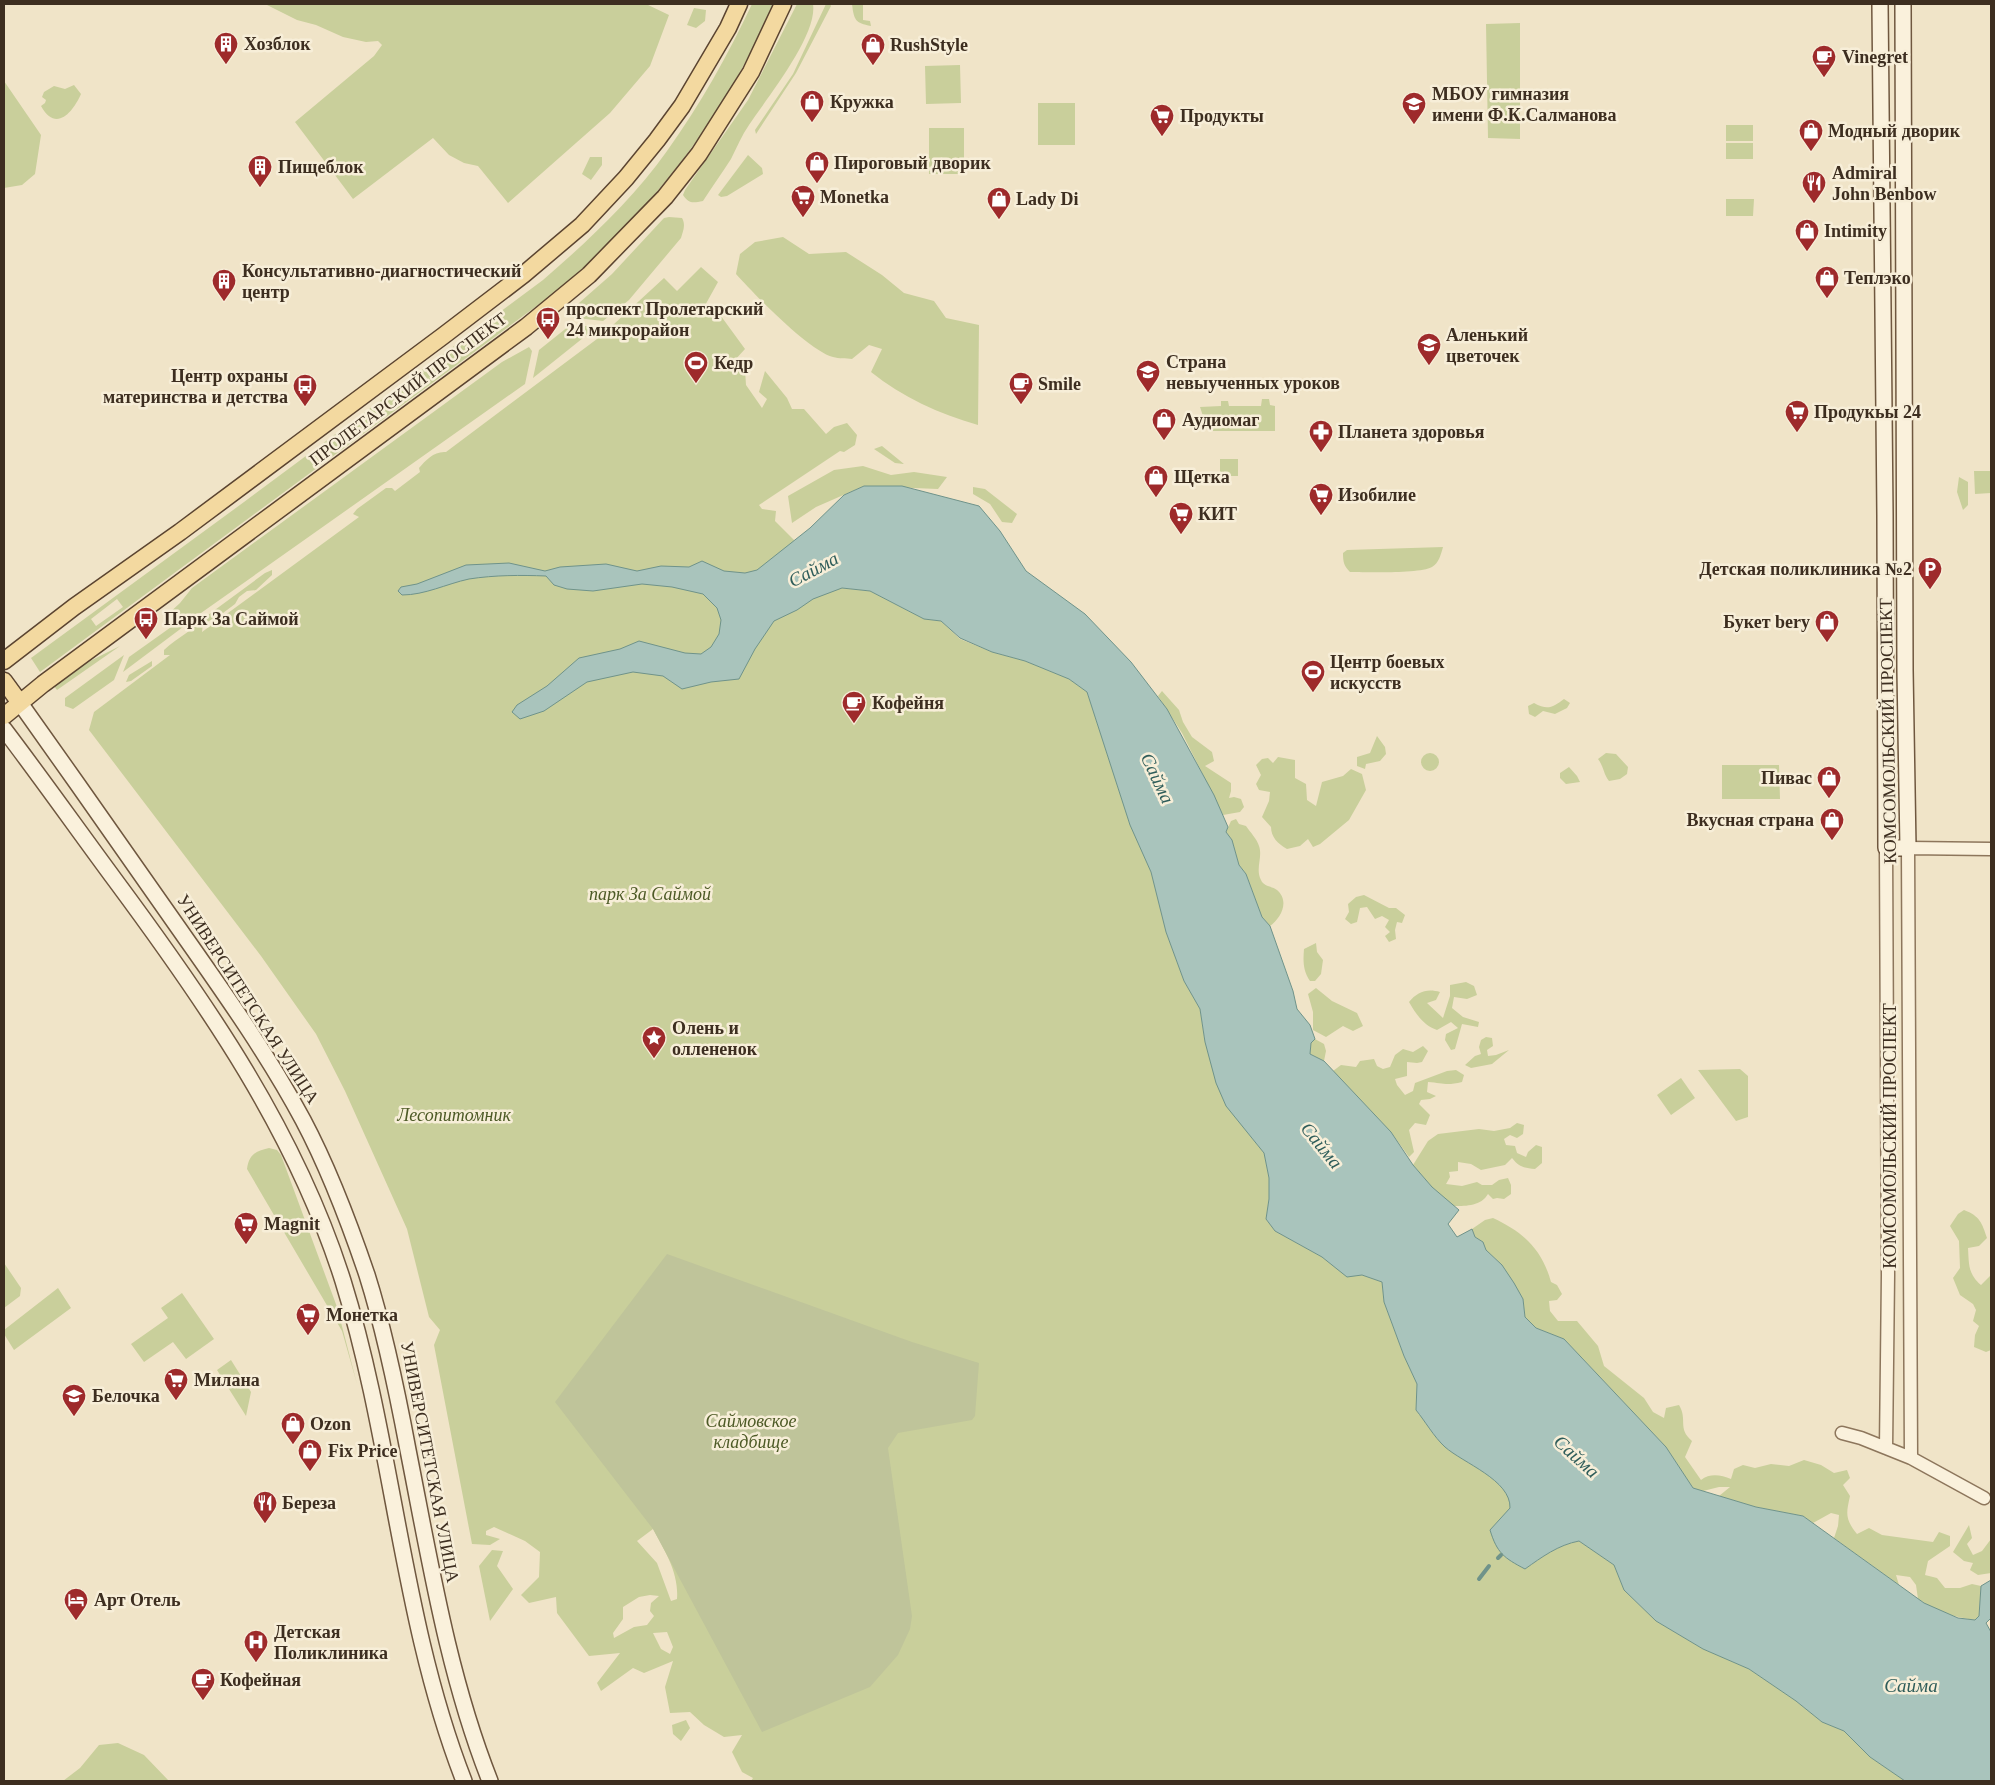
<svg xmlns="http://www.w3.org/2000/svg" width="1995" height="1785" viewBox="0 0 1995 1785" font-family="'Times New Roman',serif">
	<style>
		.green { fill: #c9cf9b; fill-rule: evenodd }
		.cemetery { fill: #bfc49a }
		.water { fill: #a9c4bc; stroke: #6f938a }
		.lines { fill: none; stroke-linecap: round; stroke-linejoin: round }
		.stream { stroke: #6f938a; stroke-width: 4 }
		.tertiary-casing { stroke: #8d765c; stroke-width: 15 }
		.secondary-casing { stroke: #6f573f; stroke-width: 18 }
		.primary-casing { stroke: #5b4430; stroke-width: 19 }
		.tertiary { stroke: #faf1dc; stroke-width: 12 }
		.secondary { stroke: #faf1dc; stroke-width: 15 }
		.primary { stroke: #f3d9a0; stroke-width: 16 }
		.labels { text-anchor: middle; stroke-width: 5; stroke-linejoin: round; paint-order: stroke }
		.poi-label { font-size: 18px; font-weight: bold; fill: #3d2e20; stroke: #f7eed8; text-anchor: start }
		.street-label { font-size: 18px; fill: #3d2e20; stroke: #f7eed8 }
		.park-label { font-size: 18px; font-style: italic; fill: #4d5a26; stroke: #f7eed8 }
		.water-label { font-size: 19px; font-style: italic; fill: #2f5d5a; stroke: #f7eed8 }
	</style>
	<rect width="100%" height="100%" fill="#f0e4c8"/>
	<path class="green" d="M 265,4 L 646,4 L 669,15 L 650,66 L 610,113 L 508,203 L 478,166 L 464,163 L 449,155 L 433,138 L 353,199 L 295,122 L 374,56 L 382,45 L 378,41 L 366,42 L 343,37 L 316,25 L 297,20 Z
		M 752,4 L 773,4 C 725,118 651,211 557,291 L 40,672 L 31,658 L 244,502 L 543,280 C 588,241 632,200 667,151 C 700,105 728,55 752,4 ZM 117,599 L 123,607 L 96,626 L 91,619 Z
		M 797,4 L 813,4 C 818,35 767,98 749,125 C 742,135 737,147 731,159 C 722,173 712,187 703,201 C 693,203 689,204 683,195 L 685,190 L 748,100 Z
		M 826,4 L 830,4 L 831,6 L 796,73 L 756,134 L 755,130 L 793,74 Z
		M 852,4 L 863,4 L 863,20 L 870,21 L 871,26 C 855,23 854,20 852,4 Z
		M 694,8 L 706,10 L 705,21 L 696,28 L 687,25 Z
		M 1520,23 L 1520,139 L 1488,138 L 1486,24 Z
		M 960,65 L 961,103 L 926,104 L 925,66 Z
		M 4,81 L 41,135 L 35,174 L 22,185 L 4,188 Z
		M 74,85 L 81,94 C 73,112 56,133 41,106 L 45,103 L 46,100 L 42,97 L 44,92 L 54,86 L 65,89 Z
		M 1038,103 L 1075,103 L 1075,145 L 1038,145 Z
		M 1726,125 L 1753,125 L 1753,141 L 1726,141 Z
		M 929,128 L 964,128 L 964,174 L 929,174 Z
		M 1726,143 L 1753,143 L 1753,159 L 1726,159 Z
		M 748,155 L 762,168 L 763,174 L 727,196 L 721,197 L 718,195 Z
		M 590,157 L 602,157 L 602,165 L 591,180 L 582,174 Z
		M 1726,199 L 1754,199 L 1753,216 L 1726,216 Z
		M 669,217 L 682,218 C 686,225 683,231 681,238 L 629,300 L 603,321 L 569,317 L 571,310 L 612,274 L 664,218 Z
		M 783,237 L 809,254 L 846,252 L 882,275 L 904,293 L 934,301 L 946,318 L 979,325 L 978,425 C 939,414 902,397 871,372 L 882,349 L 869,345 L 852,359 C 846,358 839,359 833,357 C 809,351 754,294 736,274 L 740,254 L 755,242 Z
		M 701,267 L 718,282 L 703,309 L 718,312 L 745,349 L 734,361 L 745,370 L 746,385 L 762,408 L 767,399 L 759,392 L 765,371 L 787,398 L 792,409 L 804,409 L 826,434 L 834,427 L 847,423 L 857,435 L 855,445 L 844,452 L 840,451 L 759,505 L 762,509 L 776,511 L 775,521 L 842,588 L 870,591 L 924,619 L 941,621 L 960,639 L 992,652 L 1025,661 L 1069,679 L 1087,692 L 1130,824 L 1151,872 L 1166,932 L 1184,981 L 1200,1009 L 1205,1042 L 1252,1138 L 1264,1153 L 1269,1178 L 1269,1199 L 1266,1219 L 1275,1231 L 1322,1257 L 1347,1276 L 1362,1275 L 1382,1282 L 1384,1302 L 1404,1356 L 1417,1384 L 1416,1410 C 1425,1421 1434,1437 1445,1447 C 1464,1463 1510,1480 1511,1508 L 1490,1530 L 1525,1569 C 1542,1557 1558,1545 1579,1541 L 1614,1565 L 1624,1590 L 1656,1621 L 1703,1649 L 1749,1669 L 1796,1701 L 1822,1722 L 1844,1731 L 1870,1757 L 1905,1781 L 751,1781 L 753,1778 L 742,1772 L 732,1752 L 742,1735 L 724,1737 L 704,1725 L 690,1712 L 670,1713 L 665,1687 L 673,1661 L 644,1673 L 633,1668 L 601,1691 L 597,1683 L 620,1653 L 589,1656 L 557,1613 L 556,1597 L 529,1603 L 521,1595 L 539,1577 L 540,1552 L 525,1541 L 494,1527 L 486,1531 L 486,1535 L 500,1539 L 490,1545 L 472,1544 L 434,1345 L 440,1330 L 429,1317 L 407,1229 L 345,1091 L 316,1034 L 261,956 L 89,730 L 94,712 L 170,655 L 164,655 L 164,650 C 178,637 195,629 208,615 L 265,573 L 272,570 L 272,575 L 256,590 L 247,591 L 239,597 L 235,604 L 223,613 L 216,614 L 213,619 L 203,624 L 202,632 L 359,517 L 353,514 L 357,509 L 386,488 L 392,488 L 395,491 L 420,472 L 419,468 C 426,460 434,451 446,452 L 601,336 L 664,278 L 677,291 ZM 653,1529 C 665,1551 679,1573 677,1599 L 671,1601 L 657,1563 L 637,1541 ZM 650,1595 L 659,1596 L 651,1603 L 650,1611 L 654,1616 L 647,1625 L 634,1627 L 614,1638 L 613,1633 L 623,1619 L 623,1607 L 639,1597 ZM 667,1632 L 673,1647 L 670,1654 L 661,1649 L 653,1633 Z
		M 569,326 L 598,326 L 533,378 L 539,350 Z
		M 529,347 L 532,351 L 525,384 L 201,613 L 170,618 L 166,616 L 180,603 L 192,588 L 502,362 Z
		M 1262,399 L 1269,399 L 1270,405 L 1275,406 L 1275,431 L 1213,431 L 1205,422 L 1200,407 L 1221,406 L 1221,401 L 1228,401 L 1229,406 L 1261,406 Z
		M 882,446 L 904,464 L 895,463 L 874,449 Z
		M 1220,459 L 1238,459 L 1238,476 L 1220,476 Z
		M 863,466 L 891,475 L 914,472 L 947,477 L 938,489 L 864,486 L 816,507 L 792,523 L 788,496 L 834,470 Z
		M 1974,471 L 1991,471 L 1991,493 L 1975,494 Z
		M 1959,477 L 1968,482 L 1968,505 L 1963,510 L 1957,492 Z
		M 973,487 L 985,489 L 1017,514 L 1012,523 L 1002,522 L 990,504 L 973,494 Z
		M 1443,547 C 1441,554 1439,563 1432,567 C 1419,574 1368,572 1350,572 C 1344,566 1343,562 1343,553 L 1347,550 Z
		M 191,621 L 123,672 L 129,657 L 174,625 Z
		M 120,646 L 57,690 L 53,685 L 90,661 Z
		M 124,655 L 114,680 L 73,709 L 65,706 L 65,698 Z
		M 152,661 L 152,666 L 131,681 L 126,682 L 129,675 Z
		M 1162,691 L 1179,710 L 1183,722 L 1192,737 L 1212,752 L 1214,761 L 1205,766 L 1231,783 L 1231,791 L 1229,798 L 1234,797 L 1241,799 L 1244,807 L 1240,812 L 1223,815 L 1182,733 L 1158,696 Z
		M 1564,699 L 1570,703 L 1567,708 L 1555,714 L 1543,711 L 1535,717 L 1529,714 L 1528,706 L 1534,703 C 1548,711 1553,707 1564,699 Z
		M 1377,736 L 1385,747 L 1386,754 L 1380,761 L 1366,764 L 1365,769 L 1357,766 L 1357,757 L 1370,753 Z
		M1421 762a9 9 0 1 1 18 0a9 9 0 1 1-18 0Z
		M 1606,753 L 1616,754 L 1628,767 L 1627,774 L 1620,779 L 1609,781 C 1603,773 1604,767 1598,759 Z
		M 1278,757 L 1295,760 L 1295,778 L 1306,784 L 1307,800 L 1316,806 L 1322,782 L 1343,776 L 1351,769 L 1362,774 L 1366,790 L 1349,820 L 1320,844 L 1313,847 L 1308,839 L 1300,846 L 1287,849 C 1278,844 1271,837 1271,827 L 1262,817 L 1269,801 L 1270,792 L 1259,790 L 1256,784 L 1261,775 L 1256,765 L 1262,759 L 1268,758 L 1273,763 Z
		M 1722,765 L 1779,765 L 1780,799 L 1722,799 Z
		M 1569,767 L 1577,776 L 1580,782 L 1566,784 L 1560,778 L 1560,773 Z
		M 1236,819 L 1239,824 L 1246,826 C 1250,832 1257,839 1259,846 C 1263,857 1255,869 1261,880 C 1264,887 1272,886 1277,890 C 1290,901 1281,918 1270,926 L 1262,917 L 1246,874 L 1239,865 L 1232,840 L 1226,832 L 1231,821 Z
		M 1364,895 L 1389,908 L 1396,908 L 1405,915 L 1402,923 L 1397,922 L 1395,930 L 1396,939 L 1389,942 L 1385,936 L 1390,932 L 1385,927 L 1389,920 L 1382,916 L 1375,919 L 1367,907 L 1360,908 L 1357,922 L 1351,924 L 1345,919 L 1349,912 L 1348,904 L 1356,897 Z
		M 1316,943 L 1317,952 L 1323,960 L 1321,974 L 1315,981 L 1310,981 C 1303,971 1303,961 1304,949 Z
		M 1466,982 L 1474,986 L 1477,995 L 1467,999 L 1454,997 L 1452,1008 L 1463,1017 L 1479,1022 L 1478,1027 L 1462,1024 L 1455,1049 L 1451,1050 L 1445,1040 L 1446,1034 L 1458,1028 L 1451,1022 L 1437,1030 C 1423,1025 1416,1014 1409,1002 C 1417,992 1427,988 1440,992 L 1436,1000 L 1427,1003 L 1443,1018 L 1450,996 L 1450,985 Z
		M 1316,988 L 1332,1001 L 1357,1013 L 1363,1026 L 1353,1031 L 1343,1026 L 1326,1037 L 1313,1030 L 1313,1012 L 1308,994 Z
		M 1486,1037 L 1492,1038 L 1493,1046 L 1487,1050 L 1488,1056 L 1496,1055 L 1509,1050 L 1492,1064 L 1471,1068 L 1465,1065 L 1475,1056 L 1481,1054 L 1479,1047 L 1481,1040 Z
		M 1315,1039 L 1324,1044 L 1326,1051 L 1324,1061 L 1310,1054 L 1311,1043 Z
		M 1423,1046 L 1428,1051 L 1422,1062 L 1417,1063 L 1407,1062 L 1407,1076 L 1395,1079 L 1397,1085 L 1405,1095 L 1413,1091 L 1415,1083 L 1447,1071 L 1456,1070 L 1464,1075 L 1462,1082 C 1446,1086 1443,1083 1428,1082 L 1427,1092 L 1436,1096 L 1430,1099 L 1421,1100 L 1419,1104 L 1430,1115 L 1426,1125 L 1415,1123 L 1409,1130 L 1414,1152 L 1409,1157 L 1391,1132 L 1333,1071 L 1341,1065 L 1356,1067 L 1360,1061 L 1374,1059 L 1377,1066 L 1383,1069 L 1390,1067 L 1395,1055 L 1403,1049 L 1413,1052 Z
		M 1740,1069 L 1748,1076 L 1748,1117 L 1736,1121 L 1698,1070 Z
		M 1681,1078 L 1695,1098 L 1671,1115 L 1657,1095 Z
		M 1517,1123 L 1524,1125 L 1523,1134 L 1517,1138 L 1510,1135 L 1504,1139 L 1506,1145 L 1515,1146 L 1517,1153 L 1526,1157 L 1528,1152 L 1536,1145 L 1542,1147 L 1542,1163 L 1535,1169 C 1524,1168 1519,1167 1512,1158 L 1505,1165 L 1481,1170 L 1471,1164 L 1458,1162 L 1458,1171 L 1449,1172 L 1450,1177 L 1446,1184 L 1462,1186 L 1477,1182 L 1482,1185 L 1492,1185 L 1499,1180 L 1508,1178 L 1511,1185 L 1511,1194 L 1504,1199 L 1497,1198 L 1493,1199 L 1488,1194 C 1481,1206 1467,1206 1454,1206 L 1432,1187 L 1413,1165 L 1428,1141 L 1438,1134 L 1479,1129 L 1494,1131 L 1510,1128 Z
		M 269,1148 L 277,1150 L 281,1155 L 337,1307 L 357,1384 L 342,1331 L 247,1169 C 249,1155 255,1151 269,1148 Z
		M 1964,1210 C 1980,1216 1982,1223 1987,1238 L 1979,1246 L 1968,1248 C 1969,1264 1968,1274 1981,1285 L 1990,1276 L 1991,1278 L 1991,1350 L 1986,1352 L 1974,1347 L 1975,1335 L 1979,1326 L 1973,1321 L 1976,1310 L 1973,1304 L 1960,1295 L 1953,1278 L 1960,1268 L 1959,1241 L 1950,1226 L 1958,1214 Z
		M 1493,1218 C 1523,1232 1542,1249 1551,1282 L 1557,1285 L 1562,1294 L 1557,1300 L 1549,1301 L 1550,1311 L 1558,1321 L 1577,1321 L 1598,1346 L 1604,1366 L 1644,1398 L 1653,1412 L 1664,1418 L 1666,1408 L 1679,1405 C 1688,1420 1677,1428 1692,1441 L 1685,1457 L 1701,1480 C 1710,1473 1721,1475 1731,1479 L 1734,1469 L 1743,1465 L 1755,1468 L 1771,1464 L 1789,1466 L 1804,1460 L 1821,1465 L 1834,1473 L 1847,1470 L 1850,1478 L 1843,1485 L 1850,1496 C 1846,1514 1845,1519 1857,1534 L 1869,1528 L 1882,1535 L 1933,1542 L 1939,1532 L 1950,1536 L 1950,1546 L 1928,1561 L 1925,1575 L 1937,1578 L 1945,1588 L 1960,1588 L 1972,1584 L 1981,1586 L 1979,1616 L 1976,1620 C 1956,1618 1935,1611 1918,1599 L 1916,1585 L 1910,1577 L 1896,1575 L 1899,1585 L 1834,1538 L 1838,1526 L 1839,1515 L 1831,1513 L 1813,1523 L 1803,1516 L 1756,1507 L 1719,1496 L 1730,1487 L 1719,1487 L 1703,1491 L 1693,1488 L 1666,1447 L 1564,1339 L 1536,1328 L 1525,1317 L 1523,1299 L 1502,1265 L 1486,1250 L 1483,1242 L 1475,1237 L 1472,1229 L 1485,1220 Z
		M 4,1263 L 21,1288 L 20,1296 L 4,1308 Z
		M 58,1288 L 71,1308 L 14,1350 L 4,1334 L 4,1330 Z
		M 182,1293 L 214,1339 L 186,1359 L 173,1342 L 144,1362 L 131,1344 L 168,1318 L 161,1308 Z
		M 231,1360 L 251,1392 L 246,1416 L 217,1370 Z
		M 1969,1525 L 1972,1538 L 1967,1544 L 1973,1555 L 1982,1551 L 1991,1539 L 1991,1573 L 1978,1575 L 1970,1570 L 1973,1563 L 1964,1561 L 1953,1552 Z
		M 492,1550 L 503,1551 L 497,1566 L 513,1589 L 490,1621 L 479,1566 Z
		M 686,1720 L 690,1728 L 681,1741 L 673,1734 L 672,1725 Z
		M 118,1743 L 144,1755 L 169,1781 L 63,1781 L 80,1768 L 99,1745 Z"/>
	<path class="cemetery" d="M 667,1254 L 912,1342 L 979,1363 L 975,1416 L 972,1420 L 898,1433 L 888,1448 L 912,1616 L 910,1629 L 898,1655 L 870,1687 L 762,1732 L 653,1529 L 555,1402 Z"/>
	<path class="water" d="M 864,486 L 902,486 L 979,506 L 1000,531 L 1026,571 L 1085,614 L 1131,662 L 1167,709 L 1214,795 L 1228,827 L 1226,832 L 1232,840 L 1239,865 L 1246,874 L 1262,917 L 1270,926 L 1293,991 L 1297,1009 L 1310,1025 L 1315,1039 L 1311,1043 L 1310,1054 L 1324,1061 L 1391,1132 L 1413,1165 L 1432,1187 L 1459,1210 L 1448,1224 L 1457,1237 L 1472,1229 L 1475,1237 L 1483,1242 L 1486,1250 L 1502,1265 L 1514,1283 L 1523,1299 L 1525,1317 L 1536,1328 L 1564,1339 L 1666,1447 L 1693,1488 L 1756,1507 L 1803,1516 L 1924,1603 L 1958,1618 L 1975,1620 L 1979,1616 L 1981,1586 L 1991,1580 L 1991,1618 L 1986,1623 L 1991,1632 L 1991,1781 L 1905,1781 L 1870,1757 L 1844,1731 L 1822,1722 L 1796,1701 L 1749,1669 L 1703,1649 L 1656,1621 L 1624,1590 L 1614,1565 L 1579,1541 C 1558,1545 1542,1557 1525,1569 C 1504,1558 1497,1553 1490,1530 L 1510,1508 C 1511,1480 1463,1463 1445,1447 C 1434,1437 1425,1421 1416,1410 L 1417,1384 L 1404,1356 L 1384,1302 L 1382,1282 L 1362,1275 L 1347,1277 L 1322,1257 L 1275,1231 L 1266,1219 L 1269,1199 L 1269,1178 L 1264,1153 L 1226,1106 L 1216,1083 L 1205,1042 L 1200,1009 L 1184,981 L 1166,932 L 1151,872 L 1130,825 L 1087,692 L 1069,679 L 1025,661 L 992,652 L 960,638 L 941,621 L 924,619 L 870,591 L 842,588 L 813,599 L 797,610 L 774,621 L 755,649 L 739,679 L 711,682 L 682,689 L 663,676 L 633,672 L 587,682 L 544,711 L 520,719 L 512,712 L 517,705 L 547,686 L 579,658 L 620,649 L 639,641 L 685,653 L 701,654 L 711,647 L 719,634 L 721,620 L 717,608 L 703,594 L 672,587 L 642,584 L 593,591 L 567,589 L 554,585 L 546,576 C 521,575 495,575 469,579 C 446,584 425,595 402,595 L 398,591 L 401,587 L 417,584 L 466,565 L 509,563 L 545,571 L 560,567 L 606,564 L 637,571 L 661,566 L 689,567 L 702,561 L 724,571 L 745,573 L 757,570 L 810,528 L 844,495 Z"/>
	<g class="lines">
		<path class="stream" d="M 1498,1558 L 1501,1555
			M 1479,1579 L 1489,1566"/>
		<defs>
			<path id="tertiary" d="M 1886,848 L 1888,1275 L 1886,1448
				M 1842,1433 L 1861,1438 L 1911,1458 L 1984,1498
				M 1911,1458 L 1908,848 L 1991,849"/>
			<path id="secondary" d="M 1880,4 L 1885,515 L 1886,848 L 1908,848 L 1905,670 L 1903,4
				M 20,703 C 72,776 124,850 175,923 C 220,987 266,1051 303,1120 C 329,1169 349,1222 367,1275 C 385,1332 397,1391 408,1450 C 430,1561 448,1675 490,1781
				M 4,729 C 42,779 78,830 115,880 C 207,1004 296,1132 343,1281 C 394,1445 401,1620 464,1781"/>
			<path id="primary" d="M 4,661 L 74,607 L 180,532 L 443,336 L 523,275 L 582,225 L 626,178 L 657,140 L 682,106 L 728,28 L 739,4
				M 4,681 L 20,703
				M 4,716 L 43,684 L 526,327 L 589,275 L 665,197 L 699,154 L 751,72 L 783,4"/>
		</defs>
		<use href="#tertiary" class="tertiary-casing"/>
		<use href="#secondary" class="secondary-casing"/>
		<use href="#primary" class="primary-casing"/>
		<use href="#tertiary" class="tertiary"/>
		<use href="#secondary" class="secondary"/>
		<use href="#primary" class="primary"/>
	</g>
	<defs>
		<symbol id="building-pin" viewBox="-11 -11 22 30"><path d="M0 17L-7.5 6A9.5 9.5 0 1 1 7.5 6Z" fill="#9e2a2b" stroke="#f7eed8"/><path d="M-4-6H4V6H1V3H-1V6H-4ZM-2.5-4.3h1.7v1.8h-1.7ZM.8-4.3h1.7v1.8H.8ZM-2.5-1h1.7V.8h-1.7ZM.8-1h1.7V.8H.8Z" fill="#fff"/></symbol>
		<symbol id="shop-pin" viewBox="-11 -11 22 30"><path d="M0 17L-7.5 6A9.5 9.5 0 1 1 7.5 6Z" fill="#9e2a2b" stroke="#f7eed8"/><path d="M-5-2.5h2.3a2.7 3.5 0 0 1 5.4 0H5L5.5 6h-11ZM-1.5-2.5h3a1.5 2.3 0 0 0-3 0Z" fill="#fff"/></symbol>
		<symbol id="cafe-pin" viewBox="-11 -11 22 30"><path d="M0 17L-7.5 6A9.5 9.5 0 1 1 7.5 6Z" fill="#9e2a2b" stroke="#f7eed8"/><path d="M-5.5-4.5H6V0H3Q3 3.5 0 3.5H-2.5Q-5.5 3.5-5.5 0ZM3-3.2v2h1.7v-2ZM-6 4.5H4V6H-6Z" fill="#fff"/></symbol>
		<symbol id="school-pin" viewBox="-11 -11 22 30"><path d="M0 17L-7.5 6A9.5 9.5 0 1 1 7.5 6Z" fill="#9e2a2b" stroke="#f7eed8"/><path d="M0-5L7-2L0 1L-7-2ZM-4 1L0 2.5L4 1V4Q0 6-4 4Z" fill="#fff"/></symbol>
		<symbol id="supermarket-pin" viewBox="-11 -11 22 30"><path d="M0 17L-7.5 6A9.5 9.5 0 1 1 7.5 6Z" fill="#9e2a2b" stroke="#f7eed8"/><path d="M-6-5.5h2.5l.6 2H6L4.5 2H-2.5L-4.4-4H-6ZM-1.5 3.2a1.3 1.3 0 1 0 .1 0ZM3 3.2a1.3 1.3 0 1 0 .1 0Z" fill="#fff"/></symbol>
		<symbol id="restaurant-pin" viewBox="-11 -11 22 30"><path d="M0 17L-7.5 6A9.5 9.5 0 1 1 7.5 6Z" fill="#9e2a2b" stroke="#f7eed8"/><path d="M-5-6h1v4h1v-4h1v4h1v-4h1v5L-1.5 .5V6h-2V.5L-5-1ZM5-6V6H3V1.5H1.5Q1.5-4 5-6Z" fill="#fff"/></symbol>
		<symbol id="bus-pin" viewBox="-11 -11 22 30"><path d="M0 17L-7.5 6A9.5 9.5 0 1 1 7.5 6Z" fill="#9e2a2b" stroke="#f7eed8"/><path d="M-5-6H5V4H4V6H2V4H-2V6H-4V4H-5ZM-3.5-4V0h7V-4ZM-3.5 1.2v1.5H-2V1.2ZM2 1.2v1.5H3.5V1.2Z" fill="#fff"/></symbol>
		<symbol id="stadium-pin" viewBox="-11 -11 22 30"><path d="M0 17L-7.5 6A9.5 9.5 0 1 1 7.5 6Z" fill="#9e2a2b" stroke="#f7eed8"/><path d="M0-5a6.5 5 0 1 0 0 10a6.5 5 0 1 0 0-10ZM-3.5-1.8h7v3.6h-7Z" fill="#fff"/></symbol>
		<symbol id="pharmacy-pin" viewBox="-11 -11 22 30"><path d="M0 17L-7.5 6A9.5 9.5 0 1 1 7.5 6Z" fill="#9e2a2b" stroke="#f7eed8"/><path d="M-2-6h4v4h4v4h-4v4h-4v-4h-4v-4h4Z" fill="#fff"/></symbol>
		<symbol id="parking-pin" viewBox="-11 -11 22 30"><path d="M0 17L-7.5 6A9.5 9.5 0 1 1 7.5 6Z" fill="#9e2a2b" stroke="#f7eed8"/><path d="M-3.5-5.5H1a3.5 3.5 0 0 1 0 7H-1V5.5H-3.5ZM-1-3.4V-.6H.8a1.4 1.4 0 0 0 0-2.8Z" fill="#fff"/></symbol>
		<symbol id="sight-pin" viewBox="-11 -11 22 30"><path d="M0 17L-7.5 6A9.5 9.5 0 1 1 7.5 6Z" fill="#9e2a2b" stroke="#f7eed8"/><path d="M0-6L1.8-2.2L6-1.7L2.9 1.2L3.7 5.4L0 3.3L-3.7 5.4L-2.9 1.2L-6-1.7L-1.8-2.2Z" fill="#fff"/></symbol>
		<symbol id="hotel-pin" viewBox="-11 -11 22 30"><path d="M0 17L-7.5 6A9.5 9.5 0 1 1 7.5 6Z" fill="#9e2a2b" stroke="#f7eed8"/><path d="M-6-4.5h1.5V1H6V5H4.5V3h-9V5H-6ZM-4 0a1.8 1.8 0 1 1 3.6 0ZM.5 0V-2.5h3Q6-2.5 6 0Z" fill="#fff"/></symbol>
		<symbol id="hospital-pin" viewBox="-11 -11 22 30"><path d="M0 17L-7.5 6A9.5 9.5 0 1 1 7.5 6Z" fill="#9e2a2b" stroke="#f7eed8"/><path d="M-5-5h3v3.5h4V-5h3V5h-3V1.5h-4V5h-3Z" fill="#fff"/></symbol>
	</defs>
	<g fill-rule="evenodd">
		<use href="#building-pin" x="212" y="30" width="28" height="38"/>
		<use href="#shop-pin" x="859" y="31" width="28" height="38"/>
		<use href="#cafe-pin" x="1810" y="43" width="28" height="38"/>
		<use href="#shop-pin" x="798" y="88" width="28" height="38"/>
		<use href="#school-pin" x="1400" y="90" width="28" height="38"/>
		<use href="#supermarket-pin" x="1148" y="102" width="28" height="38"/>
		<use href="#shop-pin" x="1797" y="117" width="28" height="38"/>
		<use href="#shop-pin" x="803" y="149" width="28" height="38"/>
		<use href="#building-pin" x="246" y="153" width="28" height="38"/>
		<use href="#restaurant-pin" x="1800" y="169" width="28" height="38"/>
		<use href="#supermarket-pin" x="789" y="183" width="28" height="38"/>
		<use href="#shop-pin" x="985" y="185" width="28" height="38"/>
		<use href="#shop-pin" x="1793" y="217" width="28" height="38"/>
		<use href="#shop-pin" x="1813" y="264" width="28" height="38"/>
		<use href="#building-pin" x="210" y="267" width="28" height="38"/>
		<use href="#bus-pin" x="534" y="305" width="28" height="38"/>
		<use href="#school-pin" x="1415" y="331" width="28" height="38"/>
		<use href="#stadium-pin" x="682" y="349" width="28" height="38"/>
		<use href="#school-pin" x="1134" y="358" width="28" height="38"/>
		<use href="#cafe-pin" x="1007" y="370" width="28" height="38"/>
		<use href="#bus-pin" x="291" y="372" width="28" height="38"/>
		<use href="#supermarket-pin" x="1783" y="398" width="28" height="38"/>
		<use href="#shop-pin" x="1150" y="406" width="28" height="38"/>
		<use href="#pharmacy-pin" x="1307" y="418" width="28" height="38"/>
		<use href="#shop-pin" x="1142" y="463" width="28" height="38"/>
		<use href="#supermarket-pin" x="1307" y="481" width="28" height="38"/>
		<use href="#supermarket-pin" x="1167" y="500" width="28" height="38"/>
		<use href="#parking-pin" x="1916" y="555" width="28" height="38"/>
		<use href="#bus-pin" x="132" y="605" width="28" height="38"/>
		<use href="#shop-pin" x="1813" y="608" width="28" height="38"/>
		<use href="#stadium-pin" x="1299" y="658" width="28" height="38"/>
		<use href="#cafe-pin" x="840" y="689" width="28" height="38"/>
		<use href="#shop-pin" x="1815" y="764" width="28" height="38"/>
		<use href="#shop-pin" x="1818" y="806" width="28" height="38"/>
		<use href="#sight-pin" x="640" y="1024" width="28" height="38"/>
		<use href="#supermarket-pin" x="232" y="1210" width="28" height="38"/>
		<use href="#supermarket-pin" x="294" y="1301" width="28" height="38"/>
		<use href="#supermarket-pin" x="162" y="1366" width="28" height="38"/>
		<use href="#school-pin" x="60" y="1382" width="28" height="38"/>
		<use href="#shop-pin" x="279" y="1410" width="28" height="38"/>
		<use href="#shop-pin" x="296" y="1437" width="28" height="38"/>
		<use href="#restaurant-pin" x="251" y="1489" width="28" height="38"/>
		<use href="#hotel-pin" x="62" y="1586" width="28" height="38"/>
		<use href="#hospital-pin" x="242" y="1628" width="28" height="38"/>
		<use href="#cafe-pin" x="189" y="1666" width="28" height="38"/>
	</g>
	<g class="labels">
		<g class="poi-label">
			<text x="244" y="50">Хозблок</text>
			<text x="890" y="51">RushStyle</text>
			<text x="1842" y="63">Vinegret</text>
			<text x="1432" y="100">МБОУ гимназия<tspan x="1432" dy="21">имени Ф.К.Салманова</tspan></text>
			<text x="830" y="108">Кружка</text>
			<text x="1180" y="122">Продукты</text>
			<text x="1828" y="137">Модный дворик</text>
			<text x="834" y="169">Пироговый дворик</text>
			<text x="278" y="173">Пищеблок</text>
			<text x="1832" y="179">Admiral<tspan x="1832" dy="21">John Benbow</tspan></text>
			<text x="820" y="203">Monetka</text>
			<text x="1016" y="205">Lady Di</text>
			<text x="1824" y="237">Intimity</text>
			<text x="242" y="277">Консультативно-диагностический<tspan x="242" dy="21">центр</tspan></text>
			<text x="1844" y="284">Теплэко</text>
			<text x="566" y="315">проспект Пролетарский<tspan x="566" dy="21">24 микрорайон</tspan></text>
			<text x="1446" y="341">Аленький<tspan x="1446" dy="21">цветочек</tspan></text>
			<text x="1166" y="368">Страна<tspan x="1166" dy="21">невыученных уроков</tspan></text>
			<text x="714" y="369">Кедр</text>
			<text x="288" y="382" text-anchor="end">Центр охраны<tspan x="288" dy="21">материнства и детства</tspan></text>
			<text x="1038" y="390">Smile</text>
			<text x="1814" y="418">Продукьы 24</text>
			<text x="1182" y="426">Аудиомаг</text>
			<text x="1338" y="438">Планета здоровья</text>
			<text x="1174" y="483">Щетка</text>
			<text x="1338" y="501">Изобилие</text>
			<text x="1198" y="520">КИТ</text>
			<text x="1912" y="575" text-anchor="end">Детская поликлиника №2</text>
			<text x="164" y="625">Парк За Саймой</text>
			<text x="1810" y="628" text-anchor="end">Букет bery</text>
			<text x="1330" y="668">Центр боевых<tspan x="1330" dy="21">искусств</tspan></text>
			<text x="872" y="709">Кофейня</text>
			<text x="1812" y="784" text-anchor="end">Пивас</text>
			<text x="1814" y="826" text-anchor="end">Вкусная страна</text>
			<text x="672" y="1034">Олень и<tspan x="672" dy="21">оллененок</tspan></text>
			<text x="264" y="1230">Magnit</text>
			<text x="326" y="1321">Монетка</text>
			<text x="194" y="1386">Милана</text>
			<text x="92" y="1402">Белочка</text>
			<text x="310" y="1430">Ozon</text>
			<text x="328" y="1457">Fix Price</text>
			<text x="282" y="1509">Береза</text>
			<text x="94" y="1606">Арт Отель</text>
			<text x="274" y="1638">Детская<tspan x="274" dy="21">Поликлиника</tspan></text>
			<text x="220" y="1686">Кофейная</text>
		</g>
		<g class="street-label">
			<text transform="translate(408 389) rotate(-37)" y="6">ПРОЛЕТАРСКИЙ ПРОСПЕКТ</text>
			<text transform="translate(1888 731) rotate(-91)" y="6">КОМСОМОЛЬСКИЙ ПРОСПЕКТ</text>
			<text transform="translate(248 999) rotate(57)" y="6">УНИВЕРСИТЕТСКАЯ УЛИЦА</text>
			<text transform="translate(1890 1136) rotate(-90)" y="6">КОМСОМОЛЬСКИЙ ПРОСПЕКТ</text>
			<text transform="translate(430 1462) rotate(79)" y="6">УНИВЕРСИТЕТСКАЯ УЛИЦА</text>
		</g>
		<g class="park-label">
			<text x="650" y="900">парк За Саймой</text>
			<text x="454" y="1121">Лесопитомник</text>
			<text x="751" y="1427">Саймовское<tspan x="751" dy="21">кладбище</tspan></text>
		</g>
		<g class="water-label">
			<text transform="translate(813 569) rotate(-28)" y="7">Сайма</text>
			<text transform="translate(1158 778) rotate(65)" y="7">Сайма</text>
			<text transform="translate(1322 1145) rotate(51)" y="7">Сайма</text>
			<text transform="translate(1577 1456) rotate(42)" y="7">Сайма</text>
			<text x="1911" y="1692">Сайма</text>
		</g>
	</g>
	<rect width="1995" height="1785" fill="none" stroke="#3d2e20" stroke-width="10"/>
</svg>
